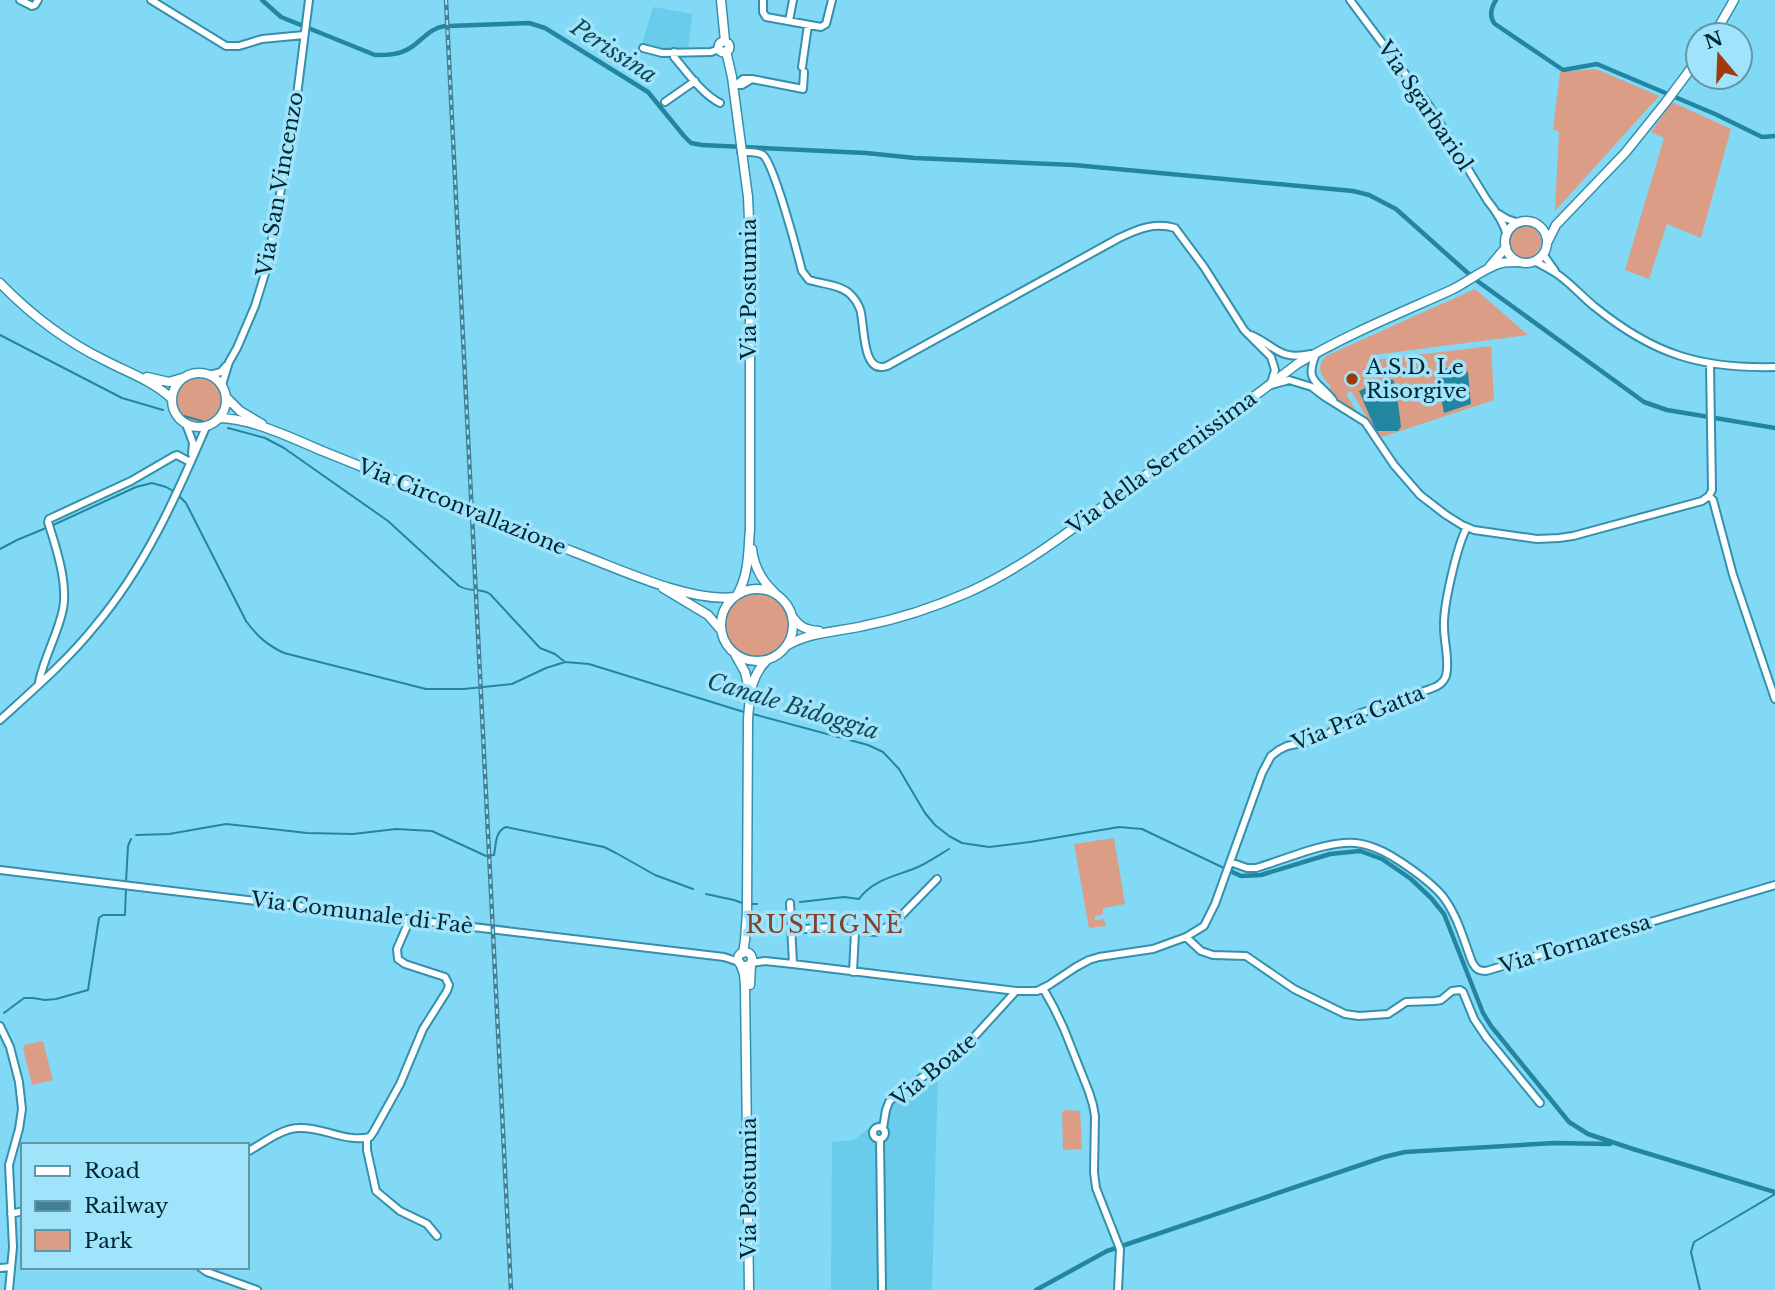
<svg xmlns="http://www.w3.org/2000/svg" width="1775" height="1290" viewBox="0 0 1775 1290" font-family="'Libre Baskerville',serif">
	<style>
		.built { fill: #68ccea }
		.green { fill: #dc9d86 }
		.water { fill: #2386a1 }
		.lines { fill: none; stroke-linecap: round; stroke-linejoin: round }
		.stream { stroke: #2386a1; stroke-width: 2 }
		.canal { stroke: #2386a1; stroke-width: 4.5 }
		.minor-casing { stroke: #3490ab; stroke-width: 10 }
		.major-casing { stroke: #3490ab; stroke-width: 11 }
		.minor { stroke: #fff; stroke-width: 6 }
		.major { stroke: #fff; stroke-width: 8 }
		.rail-casing { stroke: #428195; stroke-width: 4.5 }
		.rail { stroke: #a0e4fb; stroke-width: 2; stroke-dasharray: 5; stroke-linecap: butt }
		.major-bridge-casing { stroke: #3490ab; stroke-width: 11; stroke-linecap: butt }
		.major-bridge { stroke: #fff; stroke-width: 8 }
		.poi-dot { fill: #9f3a0a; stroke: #a0e4fb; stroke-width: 2.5 }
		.labels { text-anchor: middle; stroke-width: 7; stroke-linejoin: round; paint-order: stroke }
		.street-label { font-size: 21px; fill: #002631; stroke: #a0e4fb }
		.poi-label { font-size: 21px; fill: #002631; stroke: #a0e4fb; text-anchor: start }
		.water-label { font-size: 23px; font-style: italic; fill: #134958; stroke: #a0e4fb }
		.quarter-label { font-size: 24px; letter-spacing: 2px; fill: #844127; stroke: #a0e4fb }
	</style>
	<rect width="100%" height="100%" fill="#81d9f6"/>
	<path class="built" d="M 653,7 L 692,14 L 688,50 L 662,51 L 642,45 Z
		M 938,1072 L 932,1290 L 831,1290 L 832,1142 L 854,1140 L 878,1121 L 897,1101 Z"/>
	<path class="green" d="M 1596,69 L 1659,96 L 1555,211 L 1559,132 L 1553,129 L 1560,72 Z
		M 1672,102 L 1731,129 L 1701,238 L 1667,224 L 1649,279 L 1625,270 L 1664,138 L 1651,132 Z
		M1509 242a16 16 0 1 1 32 0a16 16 0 1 1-32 0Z
		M 1475,289 L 1528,335 L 1373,355 L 1374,360 L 1491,346 L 1494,400 L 1379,438 L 1351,391 L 1346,394 L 1360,417 L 1335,397 L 1329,389 L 1331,387 C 1322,376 1314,368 1326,356 Z
		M174 400a25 25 0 1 1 50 0a25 25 0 1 1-50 0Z
		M725 625a32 32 0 1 1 64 0a32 32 0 1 1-64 0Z
		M 1114,838 L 1125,904 L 1103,908 L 1103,914 L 1095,916 L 1095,920 L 1104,919 L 1106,926 L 1089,928 L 1074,844 Z
		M 43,1041 L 53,1080 L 32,1085 L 23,1048 L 25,1047 L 24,1045 Z
		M 1065,1110 L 1080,1111 L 1082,1149 L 1063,1150 L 1062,1112 Z"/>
	<path class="water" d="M 1443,368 L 1460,368 L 1468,372 L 1471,404 L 1444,413 L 1436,370 Z
		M 1386,379 L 1393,380 L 1396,386 L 1401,427 L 1398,431 L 1376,431 L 1359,391 Z"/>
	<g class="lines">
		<path class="stream" d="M 0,335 L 122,398 L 163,410
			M 184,416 L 202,421
			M 228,428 L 265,438 L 284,448 L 388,521 L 459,586 C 471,593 479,587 490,594 L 540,648 L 555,654 L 565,662
			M 179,496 L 186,503 L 246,621 C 257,636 267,645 284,653 L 426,689 L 464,689 L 512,684 L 546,668 L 565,662 L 589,664 L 744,712
			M 51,526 L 136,487 L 152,483 L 166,487 L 175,492
			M 0,549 L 17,540 L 46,528
			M 753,714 L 868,745 L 883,752 L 899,769 L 925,813 L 935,825 L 949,836 L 962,843 L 989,847 L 1030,842 L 1119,827 L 1142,829 L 1226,869
			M 136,835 L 169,834 L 226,824 L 307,833 L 353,834 L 396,829 L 432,831 L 486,856 L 494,855 C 496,845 495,831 506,827 L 604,847 L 616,853 L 655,875 L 693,889
			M 126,882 L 128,846 L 131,839
			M 706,894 L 734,900 L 745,904
			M 800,902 L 844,897 L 859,899 C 873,879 897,876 918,867 C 929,862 939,855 949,849
			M 751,904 L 757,904
			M 4,1013 L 24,998 L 33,998 L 45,1000 L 56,999 L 88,990 L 99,918 L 103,915 L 125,915 L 126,888
			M 1700,1290 L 1691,1252 L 1694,1242 L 1775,1194"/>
		<path class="canal" d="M 262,0 L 281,17 L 375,55 C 387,55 399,55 410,48 C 422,41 429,28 445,26
			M 1496,0 C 1491,8 1489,17 1495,24 L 1563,70 L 1597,64 L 1715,114 L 1762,137 L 1775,136
			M 449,26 L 529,23 L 545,28 L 648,92 L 684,136 L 691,143 L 702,145 L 866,153 L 915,158 L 1074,165 L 1353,191 L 1369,195 L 1396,209 L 1470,275
			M 1476,280 L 1644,402 L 1667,410 L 1775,428
			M 1228,870 L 1241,876 L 1261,875 L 1330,854 L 1360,851 L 1382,859 L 1411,879 L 1431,898 L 1444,914 L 1483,1013 L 1491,1026 L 1569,1122 L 1588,1134 L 1633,1149 L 1775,1192
			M 1036,1290 L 1107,1251 L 1384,1157 L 1405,1152 L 1555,1143 L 1610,1144"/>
		<defs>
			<path id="minor" d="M 20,0 L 32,6 L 35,5 L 38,0
				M 151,0 L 226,46 L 239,46 L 262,39 L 304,35
				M 763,0 L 763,12 L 766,17 L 821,27 L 826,24 L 832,0
				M 1350,0 L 1430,107 L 1487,200 C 1496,211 1503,221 1507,235
				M 789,21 L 793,0
				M 643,48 L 662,53 L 711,52 L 719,49
				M 674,52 L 674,57 C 688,73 702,94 720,103
				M 802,67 L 808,25
				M 752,79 L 803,89 L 804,72
				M 733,85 L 742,85 L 752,79 L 743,79 L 736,85
				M 665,102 L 695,81
				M 741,152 C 748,152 757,151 763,155 C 774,164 797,251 802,271 L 809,280 C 822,284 842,285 851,295 C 855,299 858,304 860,309 C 865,324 861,375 887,366 L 1119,238 C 1138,229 1154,222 1175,228 L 1204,267 L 1244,330 L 1271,357 L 1275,370 L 1271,383
				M 1499,214 L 1507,219 L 1519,223
				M 1543,254 L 1555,271
				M 1535,261 C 1541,265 1548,268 1554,272 C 1569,281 1581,296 1595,307 C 1653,354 1700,369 1775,367
				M 1251,335 C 1276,346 1279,361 1311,354
				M 1316,354 C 1304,382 1318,381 1333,400
				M 209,375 L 221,372 L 226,366
				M 222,385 L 229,362 L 237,348 L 255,306 L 267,267 L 295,111 L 309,0
				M 1271,385 L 1289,380 L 1312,387 L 1325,397 L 1365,422 L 1394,465 L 1420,495 L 1446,515 L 1462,525 L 1474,530 L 1537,539 L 1559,538 L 1573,536 L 1702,501 L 1709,496 L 1712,490 L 1710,364
				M 186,424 L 193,443 L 192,454
				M 1709,496 L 1713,500 L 1733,575 L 1775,699
				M 39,682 C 44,657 58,634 63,609 C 68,583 56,547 48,522 L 49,519 L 131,481 L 174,456 L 177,455 L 190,462
				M 0,720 C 33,690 67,661 95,626 C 145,567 176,497 206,427
				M 1230,862 L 1247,868 L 1256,868 C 1283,860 1317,845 1344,843 C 1355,842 1365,844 1375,848 C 1394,855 1432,882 1444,898 C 1458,917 1464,941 1472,962 C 1476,969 1478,971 1486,971 L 1775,885
				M 0,870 C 241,900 482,927 724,957 L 739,962
				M 790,903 L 793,964
				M 792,930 L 831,927 L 853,929 L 855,931 L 877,932 L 884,929 L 899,918 L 937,879
				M 1186,937 L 1201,951 L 1213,955 L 1246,956 L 1294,989 L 1345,1014 L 1359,1016 L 1388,1014 L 1406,1002 L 1435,1001 L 1441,1000 L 1452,991 L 1460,990 L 1463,992 L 1474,1019 L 1486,1037 L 1540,1103
				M 751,963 L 765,961 L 793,964 L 1016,991 L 1037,991 L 1049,985 L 1076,967 L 1089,960 L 1099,957 L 1153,949 L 1186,937 L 1204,926 L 1215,904 L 1262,773 L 1271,756 L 1279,750 L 1287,746 L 1311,741 L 1324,737 L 1349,719 L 1361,713 L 1430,689 C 1437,687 1443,684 1446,676 C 1450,661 1444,643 1444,627 C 1443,606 1457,546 1467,527
				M 853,972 L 855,931
				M 1043,988 L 1054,1008 L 1064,1029 L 1089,1092 L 1093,1105 L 1095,1116 L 1094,1172 L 1096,1188 L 1120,1249 L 1118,1290
				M 0,1026 L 10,1047 L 19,1082 L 22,1109 L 19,1129 L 9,1165 L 13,1247 L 9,1290
				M873 1133a6 6 0 1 1 12 0a6 6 0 1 1-12 0Z
				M 883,1128 L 886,1110 L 889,1102 L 894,1097 L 964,1048 L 1016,991
				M 367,1138 L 367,1150 L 376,1191 L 400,1211 L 427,1224 L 437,1236
				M 880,1139 L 882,1290
				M 247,1152 C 262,1144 280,1129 298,1128 C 322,1126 345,1143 370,1137 L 374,1131 L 400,1084 L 423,1029 L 447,991 L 449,985 L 445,977 L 405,964 L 398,959 L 397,949 L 410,919
				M 11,1214 L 23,1211
				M 200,1267 L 207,1272 L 257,1290
				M 0,1268 L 11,1267"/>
			<path id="major" d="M 721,0 L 725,41
				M 1714,35 L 1734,0
				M718.5 47a5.5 5.5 0 1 1 11 0a5.5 5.5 0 1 1-11 0Z
				M 726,51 L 732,77 L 748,197 L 750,242 L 750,529 C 748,552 749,575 737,595
				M1505 242a21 21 0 1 1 42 0a21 21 0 1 1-42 0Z
				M 1547,243 L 1556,225 L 1625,153 L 1666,102 L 1698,59
				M 1490,266 L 1506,247
				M 0,283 C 30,314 67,342 106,361 C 129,373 153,381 172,399
				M172 400a27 27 0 1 1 54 0a27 27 0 1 1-54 0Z
				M 147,377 L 169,382 L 182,378
				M 226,397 L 240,411 L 262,424
				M 219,418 C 250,418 292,438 320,450
				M 752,549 C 754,567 761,580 774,592
				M 574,552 C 617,568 690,603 734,597
				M 663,588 L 708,615 L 720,629
				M721 625a36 36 0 1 1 72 0a36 36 0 1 1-72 0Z
				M 792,616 C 799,627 806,630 819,631
				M 786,646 C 810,632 836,632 863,626 C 899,619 935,607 969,592 C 1026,566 1075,527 1125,490 C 1183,448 1241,407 1297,364 C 1346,335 1398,314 1449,291 C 1467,283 1483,268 1502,263 C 1507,262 1514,262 1519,262
				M 736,656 L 745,672 L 749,689
				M738 959a7 7 0 1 1 14 0a7 7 0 1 1-14 0Z
				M 743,953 L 745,940 L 747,912 L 748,719 C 750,695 750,677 767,660
				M 740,963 L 744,974 L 745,986 L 749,1290
				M 750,985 L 751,964"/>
		</defs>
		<use href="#minor" class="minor-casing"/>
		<use href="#major" class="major-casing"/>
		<use href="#minor" class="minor"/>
		<use href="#major" class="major"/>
		<defs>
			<path id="rail" d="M 446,0 L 511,1290"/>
		</defs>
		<use href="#rail" class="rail-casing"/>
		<use href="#rail" class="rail"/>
		<defs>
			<path id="major-bridge" d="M 320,450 L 574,552"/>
		</defs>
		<use href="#major-bridge" class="major-bridge-casing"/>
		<use href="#major-bridge" class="major-bridge"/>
	</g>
	<circle class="poi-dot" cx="1352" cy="379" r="7"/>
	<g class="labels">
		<g class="street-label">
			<text transform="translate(1425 106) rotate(56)" y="7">Via Sgarbariol</text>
			<text transform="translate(280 184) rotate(-80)" y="7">Via San Vincenzo</text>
			<text transform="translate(749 289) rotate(-90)" y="7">Via Postumia</text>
			<text transform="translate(1162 463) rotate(-36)" y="7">Via della Serenissima</text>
			<text transform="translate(462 507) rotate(22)" y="7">Via Circonvallazione</text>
			<text transform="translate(1358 718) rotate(-22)" y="7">Via Pra Gatta</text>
			<text transform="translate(362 913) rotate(7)" y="7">Via Comunale di Faè</text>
			<text transform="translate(1575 944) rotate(-17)" y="7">Via Tornaressa</text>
			<text transform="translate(934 1070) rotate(-39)" y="7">Via Boate</text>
			<text transform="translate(749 1188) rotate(-90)" y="7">Via Postumia</text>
		</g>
		<g class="poi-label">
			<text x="1366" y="374">A.S.D. Le<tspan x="1366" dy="24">Risorgive</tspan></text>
		</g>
		<g class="water-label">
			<text transform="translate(614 51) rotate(33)" y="8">Perissina</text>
			<text transform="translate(793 706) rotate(17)" y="8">Canale Bidoggia</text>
		</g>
		<g class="quarter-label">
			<text x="825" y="933">RUSTIGNÈ</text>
		</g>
	</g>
	<rect x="21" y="1143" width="228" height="126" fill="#a0e4fb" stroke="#6098aa" stroke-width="2"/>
	<rect x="35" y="1166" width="35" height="10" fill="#ffffff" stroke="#6098aa" stroke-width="2"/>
	<text x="84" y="1178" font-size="21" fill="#002631">Road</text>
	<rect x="35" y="1201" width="35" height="10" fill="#428195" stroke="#6098aa" stroke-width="2"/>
	<text x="84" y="1213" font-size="21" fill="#002631">Railway</text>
	<rect x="35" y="1230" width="35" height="21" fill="#dc9d86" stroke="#6098aa" stroke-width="2"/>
	<text x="84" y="1248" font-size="21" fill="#002631">Park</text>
	<g transform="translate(1719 56) rotate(341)"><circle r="33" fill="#a0e4fb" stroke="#6098aa" stroke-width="2"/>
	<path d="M0-5L12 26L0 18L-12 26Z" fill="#9f3a0a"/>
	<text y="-10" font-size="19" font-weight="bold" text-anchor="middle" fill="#002631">N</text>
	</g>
</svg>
